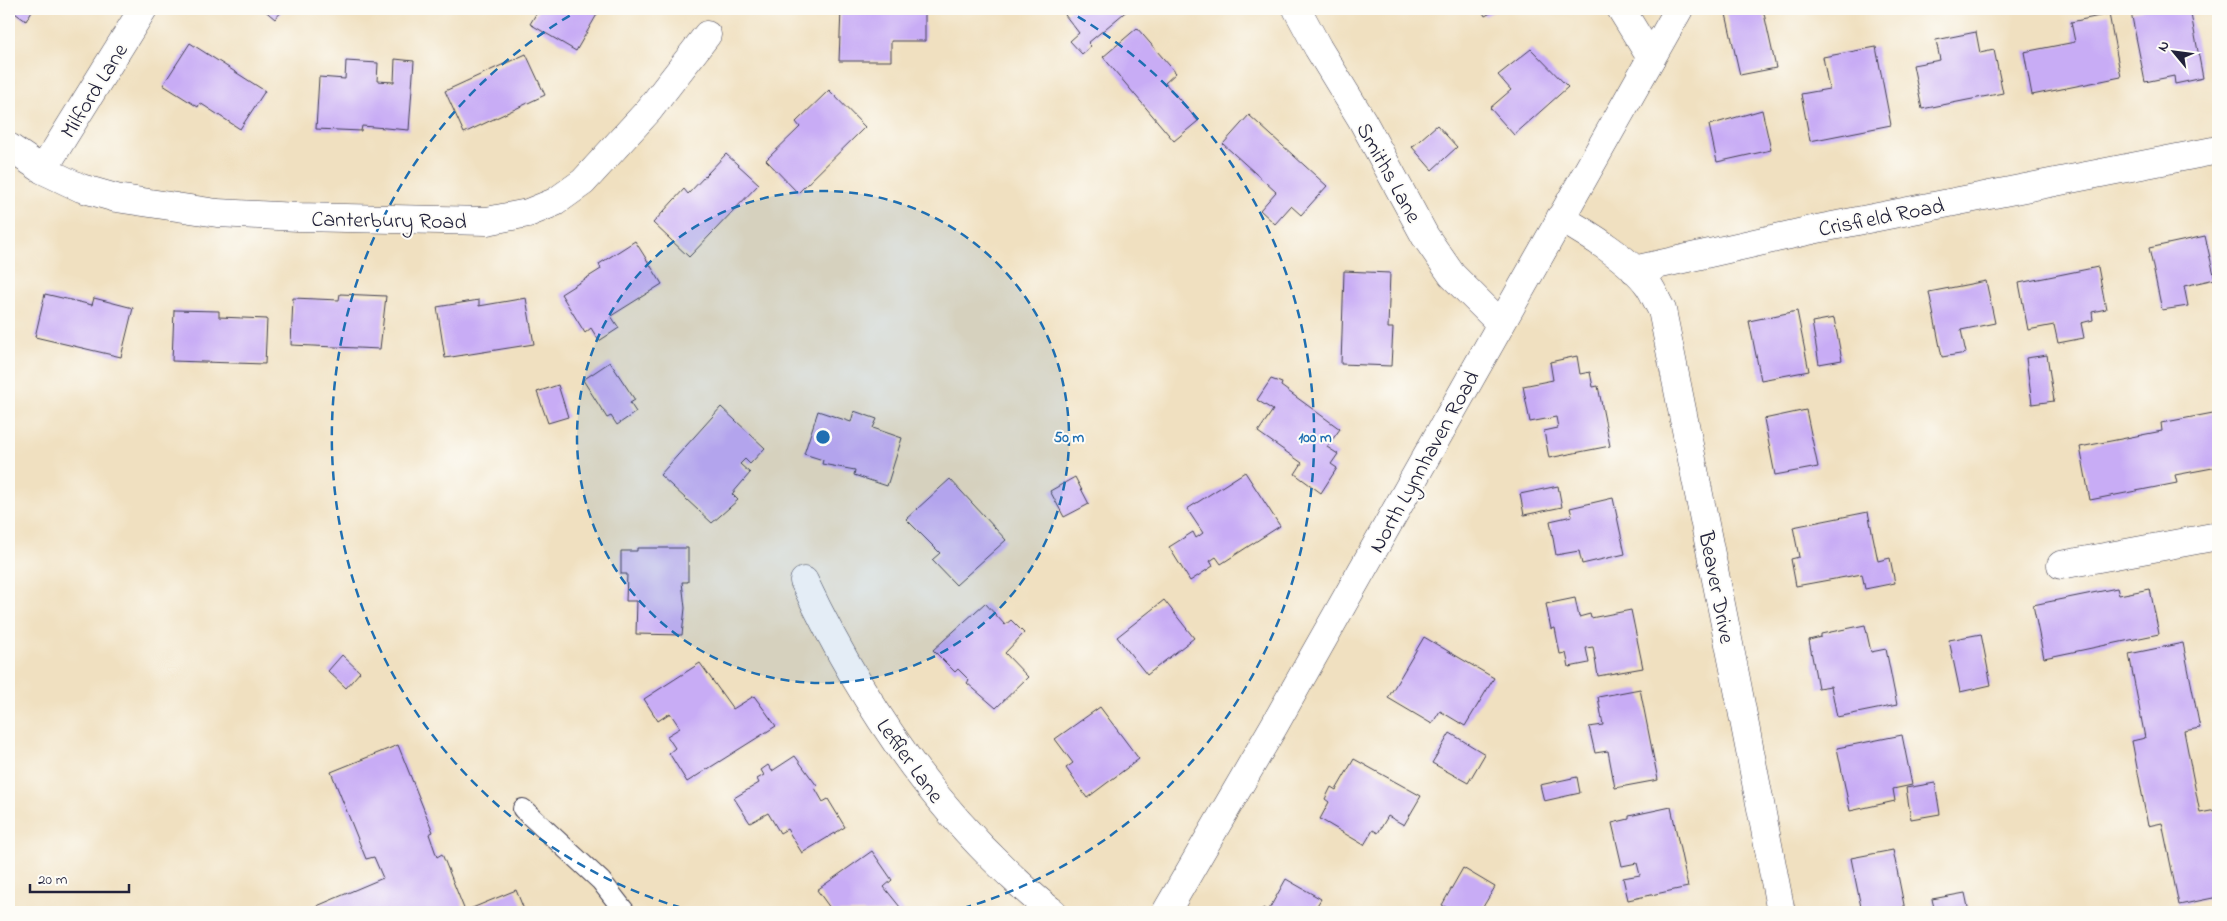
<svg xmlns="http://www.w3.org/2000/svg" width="2227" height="921" viewBox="0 0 2227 921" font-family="'Indie Flower',sans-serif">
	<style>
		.building { fill: #c8acf5 }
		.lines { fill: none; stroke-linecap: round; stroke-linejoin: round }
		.lane-casing { stroke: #413e4f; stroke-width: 22 }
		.street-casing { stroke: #413e4f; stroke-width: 29 }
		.secondary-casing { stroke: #413e4f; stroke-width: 29 }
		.lane { stroke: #fff; stroke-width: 20 }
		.street { stroke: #fff; stroke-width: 28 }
		.secondary { stroke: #fff; stroke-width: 28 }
		.ring { fill: none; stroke: #1f6fb2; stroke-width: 2.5; stroke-dasharray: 9 6 }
		.labels { text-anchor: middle; stroke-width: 4; stroke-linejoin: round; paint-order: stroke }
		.street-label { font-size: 22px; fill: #22223b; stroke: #fdfcf7 }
		.centre { fill: #1f6fb2; stroke: #fdfcf7; stroke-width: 2.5 }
		.ring-label { font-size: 15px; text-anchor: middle; font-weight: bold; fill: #1f6fb2; stroke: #fdfcf7; stroke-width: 4; stroke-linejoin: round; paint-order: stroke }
	</style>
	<rect width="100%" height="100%" fill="#fdfcf7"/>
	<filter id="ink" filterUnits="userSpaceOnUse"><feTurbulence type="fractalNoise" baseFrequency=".02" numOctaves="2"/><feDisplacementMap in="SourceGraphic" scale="10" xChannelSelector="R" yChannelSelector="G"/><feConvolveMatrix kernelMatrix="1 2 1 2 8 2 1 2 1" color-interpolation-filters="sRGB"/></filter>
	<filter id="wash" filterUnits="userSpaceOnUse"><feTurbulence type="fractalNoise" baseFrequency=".0096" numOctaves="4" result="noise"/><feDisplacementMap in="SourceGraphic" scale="20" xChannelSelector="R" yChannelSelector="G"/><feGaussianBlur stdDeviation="1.12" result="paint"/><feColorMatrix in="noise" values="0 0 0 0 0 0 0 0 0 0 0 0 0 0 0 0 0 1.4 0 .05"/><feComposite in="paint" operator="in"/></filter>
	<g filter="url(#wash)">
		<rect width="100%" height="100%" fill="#f0e0c0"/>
		<g id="blocks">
			<path class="building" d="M 9,9 L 33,9 L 26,21 Z
				M 263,9 L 284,9 L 275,19 Z
				M 539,9 L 596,9 L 599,11 L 576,51 L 530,24 Z
				M 841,9 L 925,9 L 925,41 L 891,41 L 891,61 L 839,61 Z
				M 1071,9 L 1129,9 L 1088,43 L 1091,46 L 1082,54 L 1070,41 L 1079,33 L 1065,15 Z
				M 1481,9 L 1498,9 L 1485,16 Z
				M 1748,9 L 1763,9 L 1776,68 L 1740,75 L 1726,14 Z
				M 2146,9 L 2190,9 L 2203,78 L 2175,84 L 2174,76 L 2145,82 L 2131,12 Z
				M 2109,14 L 2121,77 L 2032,95 L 2024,52 L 2075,42 L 2071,22 Z
				M 1137,28 L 1176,73 L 1165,83 L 1198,121 L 1174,141 L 1103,57 Z
				M 1976,32 L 1980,53 L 1994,50 L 2003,93 L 1922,109 L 1913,65 L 1940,60 L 1936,40 Z
				M 190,43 L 265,91 L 240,129 L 200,103 L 198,107 L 163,85 Z
				M 1876,47 L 1891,125 L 1810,141 L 1801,94 L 1829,89 L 1823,57 Z
				M 1531,49 L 1568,87 L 1514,135 L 1490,108 L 1511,90 L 1498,75 Z
				M 526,54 L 545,95 L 464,133 L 445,91 Z
				M 395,59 L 414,61 L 409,130 L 362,126 L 361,131 L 316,129 L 319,77 L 345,79 L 346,61 L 378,63 L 377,81 L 394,82 Z
				M 829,90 L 865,127 L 798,193 L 766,160 L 800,127 L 796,122 Z
				M 1762,110 L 1771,150 L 1717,162 L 1709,125 Z
				M 1249,115 L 1327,186 L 1301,215 L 1291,206 L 1275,224 L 1260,210 L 1276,192 L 1223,144 Z
				M 1437,125 L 1457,147 L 1432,170 L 1412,147 Z
				M 726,154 L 759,184 L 689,257 L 653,223 L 684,189 L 688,194 Z
				M 2205,236 L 2215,279 L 2184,286 L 2188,306 L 2162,310 L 2149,248 Z
				M 635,241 L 662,284 L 611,316 L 619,328 L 599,341 L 591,328 L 585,333 L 561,294 L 601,269 L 599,264 Z
				M 2098,267 L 2106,309 L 2092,312 L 2093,320 L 2081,323 L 2084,338 L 2058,343 L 2054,325 L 2028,330 L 2019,283 Z
				M 1344,271 L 1390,273 L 1388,328 L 1393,328 L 1391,366 L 1341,364 Z
				M 1986,281 L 1995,323 L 1961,330 L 1966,353 L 1942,357 L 1929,292 Z
				M 45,294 L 92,305 L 94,298 L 133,308 L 121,357 L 35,337 Z
				M 340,294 L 386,296 L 380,349 L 291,345 L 293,298 L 339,300 Z
				M 526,298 L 534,344 L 445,358 L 437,307 L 479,300 L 479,306 Z
				M 174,310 L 219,311 L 219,317 L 267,319 L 265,364 L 172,361 Z
				M 1797,311 L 1809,371 L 1761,380 L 1749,321 Z
				M 1834,318 L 1842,360 L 1819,364 L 1812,322 Z
				M 2047,355 L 2054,401 L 2032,404 L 2026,358 Z
				M 1577,356 L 1580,374 L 1590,372 L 1593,387 L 1598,386 L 1610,446 L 1549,458 L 1544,431 L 1558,428 L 1556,417 L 1530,422 L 1523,386 L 1553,380 L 1550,362 Z
				M 610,362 L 635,400 L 630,403 L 636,412 L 617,425 L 611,416 L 607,418 L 583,380 Z
				M 1271,379 L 1282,383 L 1281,386 L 1340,429 L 1327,447 L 1338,454 L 1331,464 L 1337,468 L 1321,493 L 1295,474 L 1302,463 L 1258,432 L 1273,410 L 1257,400 Z
				M 558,385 L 568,417 L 548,423 L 537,392 Z
				M 721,407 L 765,448 L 750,464 L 745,459 L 740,464 L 750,473 L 732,494 L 738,500 L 712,523 L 660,475 Z
				M 1806,410 L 1818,467 L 1775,475 L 1764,419 Z
				M 818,411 L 851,422 L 854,411 L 877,419 L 873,428 L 902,438 L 887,486 L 854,475 L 855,470 L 822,464 L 823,460 L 804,454 Z
				M 2218,412 L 2218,467 L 2175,475 L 2177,483 L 2090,500 L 2080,447 L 2162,431 L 2161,423 Z
				M 1245,472 L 1280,526 L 1221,564 L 1216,557 L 1210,561 L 1213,566 L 1190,581 L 1169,547 L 1193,532 L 1196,538 L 1203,533 L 1187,509 Z
				M 1075,477 L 1089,504 L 1064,517 L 1050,491 Z
				M 950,479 L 1006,540 L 956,585 L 932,560 L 940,553 L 906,519 Z
				M 1558,486 L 1562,507 L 1524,515 L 1520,494 Z
				M 1613,498 L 1625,554 L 1582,564 L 1579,551 L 1556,555 L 1550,521 L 1572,516 L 1570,508 Z
				M 1868,512 L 1878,561 L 1890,558 L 1895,583 L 1865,589 L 1862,574 L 1796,586 L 1791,559 L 1799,557 L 1793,527 Z
				M 637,548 L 688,548 L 688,582 L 682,582 L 685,608 L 682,635 L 636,634 L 637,601 L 626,601 L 627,574 L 621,574 L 621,551 L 637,551 Z
				M 2117,588 L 2119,595 L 2150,589 L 2159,634 L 2044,658 L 2033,605 Z
				M 1575,598 L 1579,617 L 1590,614 L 1591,618 L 1631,610 L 1643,668 L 1598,676 L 1593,647 L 1586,648 L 1589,663 L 1569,667 L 1566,653 L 1560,654 L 1555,628 L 1551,629 L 1546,604 Z
				M 1164,600 L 1194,638 L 1147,675 L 1117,637 Z
				M 985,603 L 1005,625 L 1011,620 L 1024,633 L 1005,653 L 1028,677 L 996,708 L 967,683 L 969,680 L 958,669 L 955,672 L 933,650 Z
				M 1865,625 L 1871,652 L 1886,649 L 1897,705 L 1837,717 L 1831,686 L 1818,688 L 1809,640 L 1821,637 L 1821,634 Z
				M 1981,634 L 1991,685 L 1960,692 L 1949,640 Z
				M 1424,637 L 1494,678 L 1465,726 L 1440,711 L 1432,724 L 1388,698 Z
				M 2183,643 L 2200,728 L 2184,731 L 2200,813 L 2216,810 L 2218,819 L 2218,897 L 2179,905 L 2162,823 L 2148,826 L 2132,741 L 2145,738 L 2129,654 Z
				M 342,655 L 360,672 L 346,688 L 328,671 Z
				M 700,663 L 733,709 L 754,696 L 776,726 L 687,782 L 669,753 L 675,748 L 667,736 L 680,728 L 670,713 L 658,721 L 644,699 Z
				M 1640,689 L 1658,780 L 1615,788 L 1608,751 L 1595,753 L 1589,727 L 1603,725 L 1598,697 Z
				M 1100,707 L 1139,759 L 1087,798 L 1066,768 L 1073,763 L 1055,739 Z
				M 1450,733 L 1485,754 L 1468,783 L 1432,763 Z
				M 1902,735 L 1912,785 L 1893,789 L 1895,801 L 1850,811 L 1837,748 Z
				M 398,745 L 433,832 L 429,834 L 437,857 L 442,854 L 465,911 L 516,890 L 525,912 L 319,912 L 317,906 L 383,878 L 374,857 L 366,859 L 331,772 Z
				M 795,756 L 817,786 L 815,788 L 823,802 L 828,799 L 845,827 L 802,853 L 787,829 L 780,833 L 768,813 L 750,823 L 734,798 L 759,783 L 757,779 L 764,775 L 761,770 L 768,765 L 772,771 Z
				M 1354,759 L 1421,796 L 1404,825 L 1388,816 L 1378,833 L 1373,830 L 1364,845 L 1320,819 L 1329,802 L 1325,799 L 1331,787 L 1336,790 Z
				M 1577,777 L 1580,793 L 1544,801 L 1540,785 Z
				M 1935,783 L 1940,814 L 1911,819 L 1906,788 Z
				M 1671,807 L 1688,887 L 1628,900 L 1623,878 L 1640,875 L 1637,863 L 1622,866 L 1612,823 L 1629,819 L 1629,816 Z
				M 1893,850 L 1905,910 L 1891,912 L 1862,912 L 1851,858 Z
				M 872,851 L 892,880 L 884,887 L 904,912 L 833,912 L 817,890 Z
				M 1463,868 L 1495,887 L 1480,912 L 1454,912 L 1442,905 Z
				M 1286,879 L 1321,899 L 1313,912 L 1261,912 L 1263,908 L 1268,911 Z
				M 1965,893 L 1969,912 L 1935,912 L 1932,899 Z"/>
		</g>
	</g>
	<g filter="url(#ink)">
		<use href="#blocks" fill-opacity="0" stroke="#413e4f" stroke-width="1"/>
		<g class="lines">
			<defs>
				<path id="lane" d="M 523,809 L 601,881 L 625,912"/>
				<path id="street" d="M 1297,9 L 1318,48 L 1362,120 L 1425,236 L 1452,275 L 1500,323
					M 1621,9 L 1651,58
					M 9,147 L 43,170 L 81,188 L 116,198 L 217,213 L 298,217 L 487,221 L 528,213 L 555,202 L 583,182 L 649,110 L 707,35
					M 43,170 L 143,9
					M 1560,218 C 1587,233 1632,261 1649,286 C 1654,293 1657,302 1662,310 L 1736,679 L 1781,912
					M 1634,270 L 1812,230 L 2218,150
					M 2061,565 L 2218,536
					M 804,581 C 855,689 920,790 1007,872 C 1022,886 1036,900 1053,912"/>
				<path id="secondary" d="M 1166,912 L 1274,726 L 1679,9"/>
			</defs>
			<use href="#lane" class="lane-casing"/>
			<use href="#street" class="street-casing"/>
			<use href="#secondary" class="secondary-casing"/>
			<use href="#lane" class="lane"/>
			<use href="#street" class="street"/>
			<use href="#secondary" class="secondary"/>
		</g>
	</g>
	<circle cx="823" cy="437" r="246" fill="#1f6fb2" fill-opacity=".12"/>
	<g class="ring">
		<circle cx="823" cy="437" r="246"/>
		<path d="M696 912A492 492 0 0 1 581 9M1065 9A492 492 0 0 1 950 912"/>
	</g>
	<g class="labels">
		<g class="street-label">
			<text transform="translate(93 90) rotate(-58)" y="8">Milford Lane</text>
			<text transform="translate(1390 172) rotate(61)" y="8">Smiths Lane</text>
			<text transform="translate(1881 216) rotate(-11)" y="8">Crisfield Road</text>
			<text transform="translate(389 219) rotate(1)" y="8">Canterbury Road</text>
			<text transform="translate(1423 461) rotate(-61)" y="8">North Lynnhaven Road</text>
			<text transform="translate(1718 587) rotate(79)" y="8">Beaver Drive</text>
			<text transform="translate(911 760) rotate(54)" y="8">Leffler Lane</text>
		</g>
	</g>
	<circle cx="823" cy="437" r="8" class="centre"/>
	<g class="ring-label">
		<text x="1069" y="442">50 m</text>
		<text x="1315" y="442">100 m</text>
	</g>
	<rect width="2227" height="921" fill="none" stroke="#fdfcf7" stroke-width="30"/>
	<g transform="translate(2174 52) rotate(299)" stroke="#fdfcf7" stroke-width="4" paint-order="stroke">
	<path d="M0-4L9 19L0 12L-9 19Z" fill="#22223b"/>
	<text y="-8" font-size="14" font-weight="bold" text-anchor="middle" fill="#22223b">N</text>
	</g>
	<path d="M30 884v8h99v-8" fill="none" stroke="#22223b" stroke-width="2.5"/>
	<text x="38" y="884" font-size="15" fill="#22223b" stroke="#fdfcf7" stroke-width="4" paint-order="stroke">20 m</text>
</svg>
